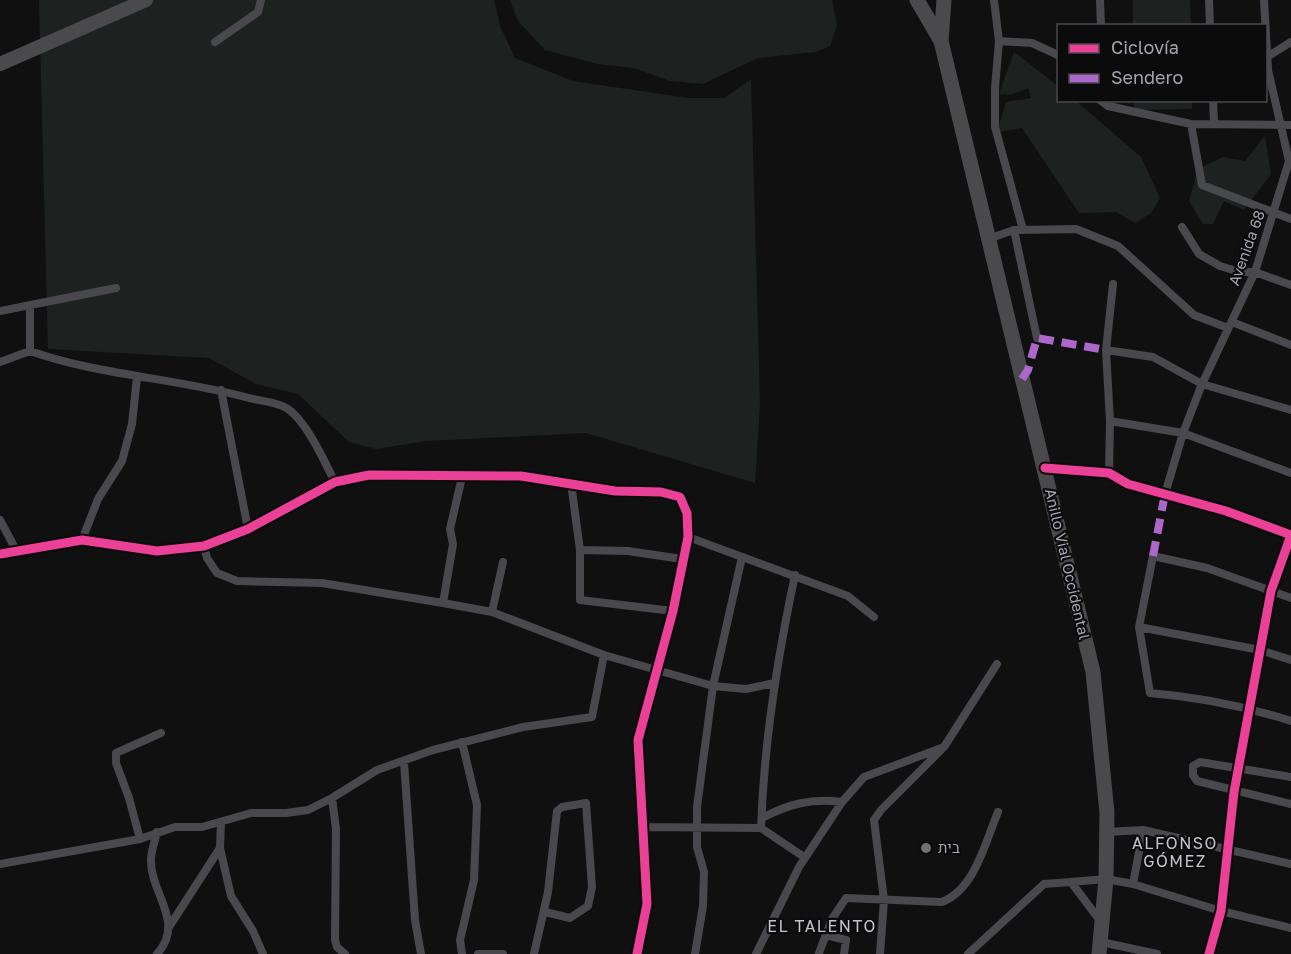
<svg xmlns="http://www.w3.org/2000/svg" width="1291" height="954" viewBox="0 0 1291 954" font-family="'Golos Text',Heebo,sans-serif">
	<style>
		.green { fill: #1d2220 }
		.lines { fill: none; stroke-linecap: round; stroke-linejoin: round }
		.street { stroke: #49494d; stroke-width: 8 }
		.primary { stroke: #4a4a4d; stroke-width: 14 }
		.highway { stroke: #4a4a4c; stroke-width: 15 }
		.quiet { stroke: #ac68c9; stroke-width: 8; stroke-dasharray: 15 8; stroke-linecap: butt }
		.cycleway-casing { stroke: #0b0b0c; stroke-width: 13 }
		.cycleway { stroke: #ea4096; stroke-width: 9 }
		.poi-dot { fill: #707078; stroke: #0b0b0c; stroke-width: 2 }
		.labels { text-anchor: middle; stroke-width: 4.5; stroke-linejoin: round; paint-order: stroke }
		.street-label { font-size: 15px; fill: #a3a4b0; stroke: #0b0b0c }
		.poi-label { font-size: 15px; fill: #a3a4b0; stroke: #0b0b0c; text-anchor: start }
		.neighbourhood-label { font-size: 16px; letter-spacing: 1.5px; fill: #c3c3cd; stroke: #0b0b0c }
	</style>
	<rect width="100%" height="100%" fill="#101011"/>
	<path class="green" d="M 39,0 L 494,0 L 500,26 L 515,58 L 573,81 L 688,98 L 724,98 L 751,79 L 760,403 L 755,483 L 586,433 L 425,441 L 376,449 L 349,442 L 298,394 L 256,384 L 209,358 L 48,349 Z
		M 510,0 L 832,0 L 837,25 L 830,46 L 816,52 L 758,58 L 703,84 L 670,81 L 634,68 L 597,64 L 545,50 L 518,21 Z
		M 1133,0 L 1190,0 L 1191,25 L 1133,25 Z
		M 1014,52 L 1058,86 L 1058,100 L 1076,101 L 1141,157 L 1160,198 L 1151,213 L 1135,223 L 1116,212 L 1079,213 L 1022,128 L 997,132 L 1006,102 L 1031,98 L 1028,88 L 1011,95 L 999,94 Z
		M 1134,101 L 1192,101 L 1192,109 L 1134,110 Z
		M 1265,136 L 1271,174 L 1244,210 L 1224,201 L 1213,224 L 1203,224 L 1189,201 L 1198,169 L 1223,157 L 1245,161 Z"/>
	<g class="lines">
		<path class="street" d="M 994,0 L 999,41 L 995,88 L 995,127 L 1023,230
			M 1100,0 L 1101,26
			M 1209,0 L 1210,26
			M 999,41 L 1032,43 L 1058,55
			M 215,42 L 258,12 L 261,0
			M 1267,57 L 1291,42
			M 1100,100 L 1108,106 L 1191,124 L 1291,125
			M 1213,100 L 1214,123
			M 1191,124 L 1202,185 L 1291,219
			M 1182,227 L 1199,254 L 1220,266 L 1240,272 L 1255,272 L 1291,285
			M 1014,230 L 1037,338
			M 988,239 L 1014,230 L 1076,229 L 1118,246 L 1194,315 L 1228,328
			M 30,305 L 30,351
			M 0,311 L 116,288
			M 1232,322 L 1291,345
			M 1106,350 L 1153,357 L 1202,384 L 1291,410
			M 0,362 L 30,351 C 101,376 177,378 249,398 C 260,401 278,402 288,409 C 307,422 324,461 335,482
			M 221,390 L 248,529
			M 1110,421 L 1183,433 L 1291,473
			M 1045,468 L 1109,473 L 1128,484 L 1226,511 L 1291,535 L 1271,591 L 1234,792 L 1221,911 L 1209,954
			M 1109,473 L 1110,421 L 1106,350 L 1113,284
			M 571,483 L 580,550 L 580,600 L 673,611
			M 1165,494 L 1183,433 L 1202,384 L 1255,272 L 1289,161 L 1268,70 L 1264,0
			M 0,520 L 16,550
			M 688,537 L 848,596 L 874,617
			M 82,540 L 98,499 L 122,461 L 132,424 L 137,377
			M 204,546 L 207,558 L 217,573 L 237,581 L 322,583 L 443,603 L 492,612 L 604,655 L 713,686 L 746,689 L 775,683
			M 580,550 L 628,551 L 682,559
			M 0,554 L 82,540 L 157,551 L 204,546 L 248,529 L 335,482 L 369,475 L 521,476 L 615,491 L 661,492 L 680,497 L 687,513 L 688,537 L 673,611 L 638,740 L 647,904 L 637,954
			M 1291,598 L 1207,568 L 1153,556 L 1139,627 L 1150,693 C 1199,697 1244,706 1291,721
			M 443,603 L 453,544 L 450,529 L 462,477
			M 492,612 L 503,562
			M 1139,627 L 1260,650 L 1291,660
			M 462,742 L 477,805 L 474,880 L 460,940 L 462,954
			M 404,762 L 415,920 L 421,954
			M 1291,777 L 1200,762 L 1193,766 L 1193,775 L 1197,781 L 1291,804
			M 332,798 L 336,829 L 335,940 L 337,947 L 345,954
			M 762,818 C 789,804 811,798 842,802
			M 642,827 L 761,828 L 804,857
			M 761,828 C 764,743 777,659 795,575
			M 1107,832 L 1143,830 L 1291,864
			M 140,839 L 129,798 L 116,763 L 116,753 L 161,733
			M 220,848 L 231,896 L 253,931 L 263,954
			M 0,864 L 140,839 L 175,827 L 202,827 L 251,813 L 286,813 L 308,810 L 332,798 L 377,770 L 433,750 L 523,727 L 592,717 L 604,655
			M 1071,882 L 1101,922
			M 1133,884 L 1143,830
			M 169,927 L 220,848 L 221,822
			M 826,935 L 846,940 L 844,954
			M 1101,942 L 1157,954
			M 819,953 L 832,919 L 846,898 L 942,902 C 975,889 985,843 998,812
			M 157,954 C 186,922 150,893 151,860 C 151,851 155,841 157,832
			M 478,954 L 503,954
			M 534,954 L 548,892 L 557,811 L 562,807 L 586,803 L 592,887 L 588,906 L 570,918 L 545,912
			M 695,954 L 703,906 L 704,872 L 697,847 L 697,807 L 713,686 L 742,557
			M 756,954 L 799,867 L 842,802 L 864,777 L 944,747 L 997,664
			M 880,954 L 884,900 L 874,820 L 881,810 L 941,750
			M 968,954 L 1044,884 L 1071,882 L 1106,879 L 1133,884 L 1221,911 L 1291,928"/>
		<path class="primary" d="M 0,64 L 146,0"/>
		<path class="highway" d="M 917,0 L 941,41 L 1093,672 L 1107,813 L 1106,879 L 1099,954
			M 941,41 L 944,0"/>
		<path class="quiet" d="M 1022,379 L 1028,370 L 1037,338 L 1106,350
			M 1153,556 L 1165,494"/>
		<defs>
			<path id="cycleway" d="M 1045,468 L 1109,473 L 1128,484 L 1226,511 L 1291,535 L 1271,591 L 1234,792 L 1221,911 L 1209,954
				M 0,554 L 82,540 L 157,551 L 204,546 L 248,529 L 335,482 L 369,475 L 521,476 L 615,491 L 661,492 L 680,497 L 687,513 L 688,537 L 673,611 L 638,740 L 647,904 L 637,954"/>
		</defs>
		<use href="#cycleway" class="cycleway-casing"/>
		<use href="#cycleway" class="cycleway"/>
	</g>
	<circle class="poi-dot" cx="926" cy="848" r="6"/>
	<g class="labels">
		<g class="street-label">
			<text transform="translate(1247 248) rotate(-70)" y="5">Avenida 68</text>
			<text transform="translate(1067 564) rotate(77)" y="5">Anillo Vial Occidental</text>
		</g>
		<g class="poi-label">
			<text x="938" y="853">בית</text>
		</g>
		<g class="neighbourhood-label">
			<text x="1175" y="849">ALFONSO<tspan x="1175" dy="18">GÓMEZ</tspan></text>
			<text x="822" y="932">EL TALENTO</text>
		</g>
	</g>
	<rect x="1057" y="24" width="210" height="78" fill="#0b0b0c" stroke="#48484e" stroke-width="1.5"/>
	<rect x="1069" y="44" width="30" height="9" fill="#ea4096" stroke="#48484e" stroke-width="1.5"/>
	<text x="1111" y="54" font-size="18" fill="#a3a4b0">Ciclovía</text>
	<rect x="1069" y="74" width="30" height="9" fill="#ac68c9" stroke="#48484e" stroke-width="1.5"/>
	<text x="1111" y="84" font-size="18" fill="#a3a4b0">Sendero</text>
</svg>
